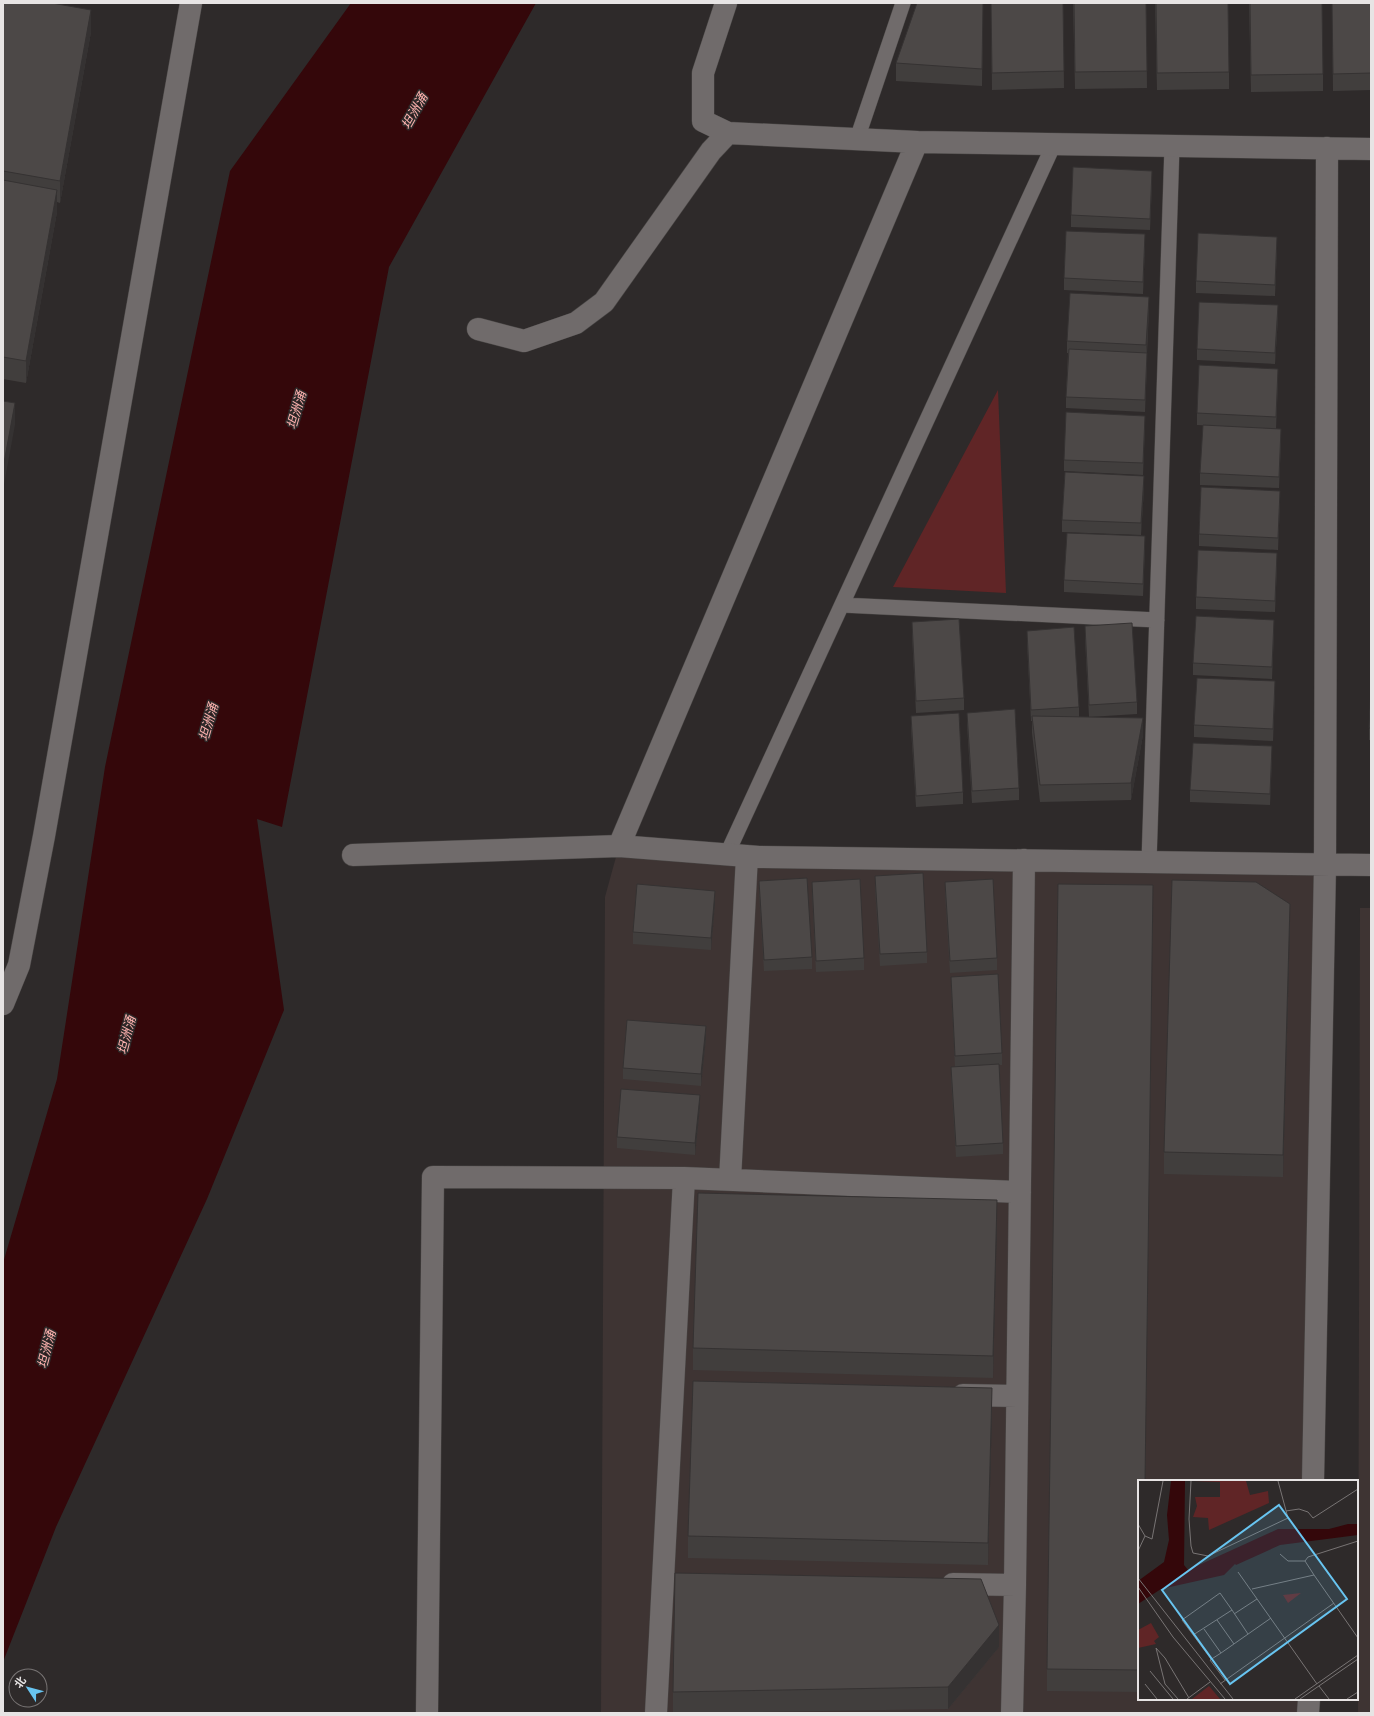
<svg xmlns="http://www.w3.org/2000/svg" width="1374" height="1716" viewBox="0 0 1374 1716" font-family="'Exo 2','Noto Sans SC',sans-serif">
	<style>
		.built { fill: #3e3433 }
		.green { fill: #602526 }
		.water { fill: #34070a }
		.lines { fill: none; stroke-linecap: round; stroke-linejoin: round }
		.lane-casing { stroke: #484544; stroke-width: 16 }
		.street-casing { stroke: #484544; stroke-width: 23 }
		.lane { stroke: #706b6b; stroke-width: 15 }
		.street { stroke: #706b6b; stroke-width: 22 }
		.wall { fill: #413e3d }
		.shaded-wall { fill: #353232 }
		.building { fill: #4c4847; stroke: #353232 }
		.labels { text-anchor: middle; stroke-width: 3; stroke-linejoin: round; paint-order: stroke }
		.water-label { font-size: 13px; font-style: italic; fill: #fdb1ae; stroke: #2e2a2a }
		.inset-road { fill: none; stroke: #787474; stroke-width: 1 }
		.view { fill: #68c4f0; fill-opacity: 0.15; stroke: #68c4f0; stroke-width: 2 }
		.inset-edge { fill: none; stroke: #e7e4e4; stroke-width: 2 }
	</style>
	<rect width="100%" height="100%" fill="#2e2a2a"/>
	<path class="built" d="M 619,846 L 1325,865 L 1313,1481 L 1139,1481 L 1139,1699 L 1309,1699 L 1308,1713 L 601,1713 L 605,897 Z
		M 1360,908 L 1371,908 L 1371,1713 L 1358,1713 Z"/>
	<path class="green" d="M 998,390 L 1006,593 L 893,587 Z"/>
	<path class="water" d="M 351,3 L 536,3 L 389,267 L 282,827 L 257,819 L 284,1010 L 207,1199 L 56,1527 L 3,1662 L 3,1263 L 57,1079 L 105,767 L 230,171 Z"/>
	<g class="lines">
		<defs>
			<path id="lane" d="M 857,139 L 903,3
				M 842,605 L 1157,620
				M 727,854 L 1054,144
				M 1149,862 L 1172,146"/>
			<path id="street" d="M 726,3 L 703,73 L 703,121 L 728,133
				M 478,329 L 524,341 L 576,323 L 604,302 L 711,151 L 728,133 L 917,142
				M 619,846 L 917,142 L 1371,149
				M 353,855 L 619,846 L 759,857 L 1371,865
				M 3,1004 L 19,965 L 44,836 L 191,3
				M 730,1180 L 747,856
				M 963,1395 L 1017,1396
				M 1313,1481 L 1325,865 L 1327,148
				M 953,1584 L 1015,1585 L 1012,1713
				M 1015,1585 L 1024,860
				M 427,1713 L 433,1177 L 684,1178
				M 656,1713 L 684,1178 L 1020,1192
				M 1308,1713 L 1309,1699"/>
		</defs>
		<use href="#lane" class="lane-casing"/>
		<use href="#street" class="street-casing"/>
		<use href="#lane" class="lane"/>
		<use href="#street" class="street"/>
	</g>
	<path class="wall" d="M 3,3 L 91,32 L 60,203 L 57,202 L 57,212 L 26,383 L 3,379 Z
		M 983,3 L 982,86 L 896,81 L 896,63 Z
		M 991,3 L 1063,3 L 1064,88 L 992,90 Z
		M 1073,3 L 1146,3 L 1147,88 L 1075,89 Z
		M 1155,3 L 1229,72 L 1229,89 L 1157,90 Z
		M 1249,3 L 1323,74 L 1323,91 L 1251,92 Z
		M 1332,3 L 1371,3 L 1371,90 L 1333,91 Z
		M 1152,183 L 1150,230 L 1071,227 L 1071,215 Z
		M 1145,246 L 1143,294 L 1064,290 L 1064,278 Z
		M 1277,249 L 1275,296 L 1196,293 L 1196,281 Z
		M 1149,309 L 1147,353 L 1147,364 L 1145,412 L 1066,408 L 1066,397 L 1068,353 L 1067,353 L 1067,341 Z
		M 1278,317 L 1275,364 L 1197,360 L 1197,349 Z
		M 1278,381 L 1276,429 L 1197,425 L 1197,413 Z
		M 1145,427 L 1143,475 L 1064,471 L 1064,460 Z
		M 1281,441 L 1279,488 L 1200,485 L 1200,473 Z
		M 1144,488 L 1141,535 L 1062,532 L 1062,520 Z
		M 1280,502 L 1278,550 L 1199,546 L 1199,534 Z
		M 1145,548 L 1143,596 L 1064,592 L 1064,580 Z
		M 1277,565 L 1275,612 L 1196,609 L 1196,597 Z
		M 912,622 L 964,698 L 964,710 L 916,713 L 912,634 Z
		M 1085,626 L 1137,702 L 1137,714 L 1089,717 L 1085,638 Z
		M 1027,631 L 1079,707 L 1079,717 L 1143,735 L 1131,800 L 1040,802 L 1032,733 L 1032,721 L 1031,721 L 1027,642 Z
		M 1274,631 L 1272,679 L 1193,675 L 1193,663 Z
		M 1371,687 L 1371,740 L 1369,740 L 1369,728 Z
		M 1275,693 L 1273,741 L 1194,737 L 1194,725 Z
		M 967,713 L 1019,788 L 1019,800 L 972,803 L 967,724 Z
		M 911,716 L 963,792 L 963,804 L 916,807 L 911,728 Z
		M 1272,758 L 1270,805 L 1190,802 L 1190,790 Z
		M 875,876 L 927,952 L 927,963 L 880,966 L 875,888 Z
		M 759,881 L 812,957 L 812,969 L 764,971 L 759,893 Z
		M 812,882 L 864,958 L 864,970 L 816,972 L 812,894 Z
		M 945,882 L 997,958 L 997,970 L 950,973 L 945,894 Z
		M 715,903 L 711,950 L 633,944 L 633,932 Z
		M 1153,907 L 1139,1481 L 1139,1692 L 1047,1691 L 1047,1669 Z
		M 1290,926 L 1283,1177 L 1164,1174 L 1164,1152 Z
		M 951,977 L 1002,1053 L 1002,1065 L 999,1065 L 1003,1143 L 1003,1154 L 956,1157 L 951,1079 L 951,1067 L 955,1067 L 951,988 Z
		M 706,1038 L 701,1086 L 623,1079 L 623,1068 Z
		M 700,1107 L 695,1155 L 617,1148 L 617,1137 Z
		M 997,1222 L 993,1378 L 693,1370 L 693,1348 Z
		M 992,1410 L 988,1565 L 688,1558 L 688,1536 Z
		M 999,1647 L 948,1709 L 709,1713 L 673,1713 L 673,1692 Z"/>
	<path class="shaded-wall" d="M 91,10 L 91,32 L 60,203 L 60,181 Z
		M 1152,171 L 1152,183 L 1150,230 L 1150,219 Z
		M 57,190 L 57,212 L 26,383 L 26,361 Z
		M 1145,234 L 1145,246 L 1143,294 L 1143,282 Z
		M 1277,237 L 1277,249 L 1275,296 L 1275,285 Z
		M 1149,297 L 1149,309 L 1146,357 L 1146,345 Z
		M 1278,305 L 1278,317 L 1275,364 L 1275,353 Z
		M 1147,353 L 1147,364 L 1145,412 L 1145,400 Z
		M 1278,369 L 1278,381 L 1276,429 L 1276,417 Z
		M 15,403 L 15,425 L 3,490 L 3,468 Z
		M 1145,416 L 1145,427 L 1143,475 L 1143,463 Z
		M 1281,429 L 1281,441 L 1279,488 L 1279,477 Z
		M 1144,476 L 1144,488 L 1141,535 L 1141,523 Z
		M 1280,491 L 1280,502 L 1278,550 L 1278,538 Z
		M 1145,536 L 1145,548 L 1143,596 L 1143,584 Z
		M 1277,553 L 1277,565 L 1275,612 L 1275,601 Z
		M 1274,620 L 1274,631 L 1272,679 L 1272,667 Z
		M 1275,681 L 1275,693 L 1273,741 L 1273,729 Z
		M 1143,718 L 1143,735 L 1131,800 L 1131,783 Z
		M 1272,746 L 1272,758 L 1270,805 L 1270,794 Z
		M 715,891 L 715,903 L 711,950 L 711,938 Z
		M 1290,904 L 1290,926 L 1283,1177 L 1283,1155 Z
		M 706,1026 L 706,1038 L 701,1086 L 701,1074 Z
		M 700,1095 L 700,1107 L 695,1155 L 695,1143 Z
		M 997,1200 L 997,1222 L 993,1378 L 993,1356 Z
		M 992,1388 L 992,1410 L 988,1565 L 988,1543 Z
		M 999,1625 L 999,1647 L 948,1709 L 948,1687 Z"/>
	<path class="building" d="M 3,3 L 52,3 L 91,10 L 60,181 L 3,171 Z
		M 917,3 L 983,3 L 982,69 L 896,63 Z
		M 991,3 L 1063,3 L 1064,71 L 992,73 Z
		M 1074,3 L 1146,3 L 1147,71 L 1075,72 Z
		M 1156,3 L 1228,3 L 1229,72 L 1157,73 Z
		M 1250,3 L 1322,3 L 1323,74 L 1251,75 Z
		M 1332,3 L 1371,3 L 1371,73 L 1333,74 Z
		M 1073,167 L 1152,171 L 1150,219 L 1071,215 Z
		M 3,180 L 57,190 L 26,361 L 3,357 Z
		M 1066,231 L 1145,234 L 1143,282 L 1064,278 Z
		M 1198,233 L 1277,237 L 1275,285 L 1196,281 Z
		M 1070,293 L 1149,297 L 1146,345 L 1067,341 Z
		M 1199,302 L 1278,305 L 1275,353 L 1197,349 Z
		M 1069,349 L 1147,353 L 1145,400 L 1066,397 Z
		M 1199,365 L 1278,369 L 1276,417 L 1197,413 Z
		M 3,401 L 15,403 L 3,468 Z
		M 1066,412 L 1145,416 L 1143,463 L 1064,460 Z
		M 1203,425 L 1281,429 L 1279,477 L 1200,473 Z
		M 1065,472 L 1144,476 L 1141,523 L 1062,520 Z
		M 1201,487 L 1280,491 L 1278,538 L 1199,534 Z
		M 1067,533 L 1145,536 L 1143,584 L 1064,580 Z
		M 1198,550 L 1277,553 L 1275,601 L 1196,597 Z
		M 1196,616 L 1274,620 L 1272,667 L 1193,663 Z
		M 959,619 L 964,698 L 916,701 L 912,622 Z
		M 1132,623 L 1137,702 L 1089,705 L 1085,626 Z
		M 1074,627 L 1079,707 L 1031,710 L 1027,631 Z
		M 1197,678 L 1275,681 L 1273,729 L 1194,725 Z
		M 1371,687 L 1371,728 L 1369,728 Z
		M 1015,709 L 1019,788 L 972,791 L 967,713 Z
		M 959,713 L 963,792 L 916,796 L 911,716 Z
		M 1032,716 L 1143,718 L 1131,783 L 1040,785 Z
		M 1193,743 L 1272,746 L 1270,794 L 1190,790 Z
		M 923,873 L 927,952 L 880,954 L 875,876 Z
		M 807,878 L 812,957 L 764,960 L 759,881 Z
		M 860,879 L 864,958 L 816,961 L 812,882 Z
		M 993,879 L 997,958 L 950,961 L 945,882 Z
		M 1172,880 L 1256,882 L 1290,904 L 1283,1155 L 1164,1152 Z
		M 637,884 L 715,891 L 711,938 L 633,932 Z
		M 1058,884 L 1153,885 L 1145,1481 L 1139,1481 L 1139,1670 L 1047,1669 Z
		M 998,974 L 1002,1053 L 955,1056 L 951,977 Z
		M 627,1020 L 706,1026 L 701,1074 L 623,1068 Z
		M 999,1064 L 1003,1143 L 956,1146 L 951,1067 Z
		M 621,1089 L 700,1095 L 695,1143 L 617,1137 Z
		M 698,1193 L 997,1200 L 993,1356 L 693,1348 Z
		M 693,1381 L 992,1388 L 988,1543 L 688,1536 Z
		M 675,1573 L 981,1579 L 999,1625 L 948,1687 L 673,1692 Z"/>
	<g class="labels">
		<g class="water-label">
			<text transform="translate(414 111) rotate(-61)" y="5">坦洲涌</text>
			<text transform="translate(296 410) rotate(-74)" y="5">坦洲涌</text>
			<text transform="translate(208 722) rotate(-74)" y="5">坦洲涌</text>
			<text transform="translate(126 1035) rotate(-76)" y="5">坦洲涌</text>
			<text transform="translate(46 1349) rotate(-76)" y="5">坦洲涌</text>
		</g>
	</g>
	<g transform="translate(1138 1480)">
		<rect width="220" height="220" fill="#2e2a2a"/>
		<path d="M 56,1 L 108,1 L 112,15 L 130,11 L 131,23 L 71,50 L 70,38 L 55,37 L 59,26 L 57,17 L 82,17 L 82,2 ZM 163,113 L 150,123 L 145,115 ZM 13,143 L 21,157 L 16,161 L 18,164 L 0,168 L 0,150 ZM 71,206 L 82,219 L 54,219 Z" fill="#602526"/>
		<path d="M 33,1 L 47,1 L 46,85 L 50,90 L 140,49 L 191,49 L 210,44 L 220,44 L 220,55 L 142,65 L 98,85 L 97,84 L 86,95 L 23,109 L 0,124 L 0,101 L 26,82 L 31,60 L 29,35 Z" fill="#34070a"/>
		<path class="inset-road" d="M 53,1 L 51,39 L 53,66 L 55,73 L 70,76 L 150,38 L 140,1M 148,31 L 161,29 L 170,32 L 175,38 L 220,9M 0,44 L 7,56M 0,71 L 7,56 L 14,59 L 25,1M 142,74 L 150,81 L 167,81 L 176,95M 167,81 L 170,77 L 220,61M 100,92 L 179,204M 0,98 L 95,219M 0,107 L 35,157 L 87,219M 114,109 L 176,95 L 220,158M 96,134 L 119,119M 79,140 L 96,164M 66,149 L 83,173 L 72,180 L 87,200M 55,155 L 94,130 L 110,154M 18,168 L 27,178 L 51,218M 18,168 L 27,204 L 40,219M 83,173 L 133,138M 73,179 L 44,140 L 82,113 L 94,130M 12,191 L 35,219M 7,204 L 19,219M 82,204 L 196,123M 181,206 L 191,219M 49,219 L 72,202M 157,219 L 220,175M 162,219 L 220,179M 209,219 L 220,212"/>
		<path class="view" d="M 141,25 L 209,119 L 92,204 L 24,110 Z"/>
		<rect width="220" height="220" class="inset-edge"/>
	</g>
	<rect width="1374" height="1716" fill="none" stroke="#e7e4e4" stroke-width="8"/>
	<g transform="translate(28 1688) rotate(306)"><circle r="19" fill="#2e2a2a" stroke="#787474"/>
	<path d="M0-3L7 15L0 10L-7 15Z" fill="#68c4f0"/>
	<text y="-6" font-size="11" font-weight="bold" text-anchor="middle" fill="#e7e4e4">北</text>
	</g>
</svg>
